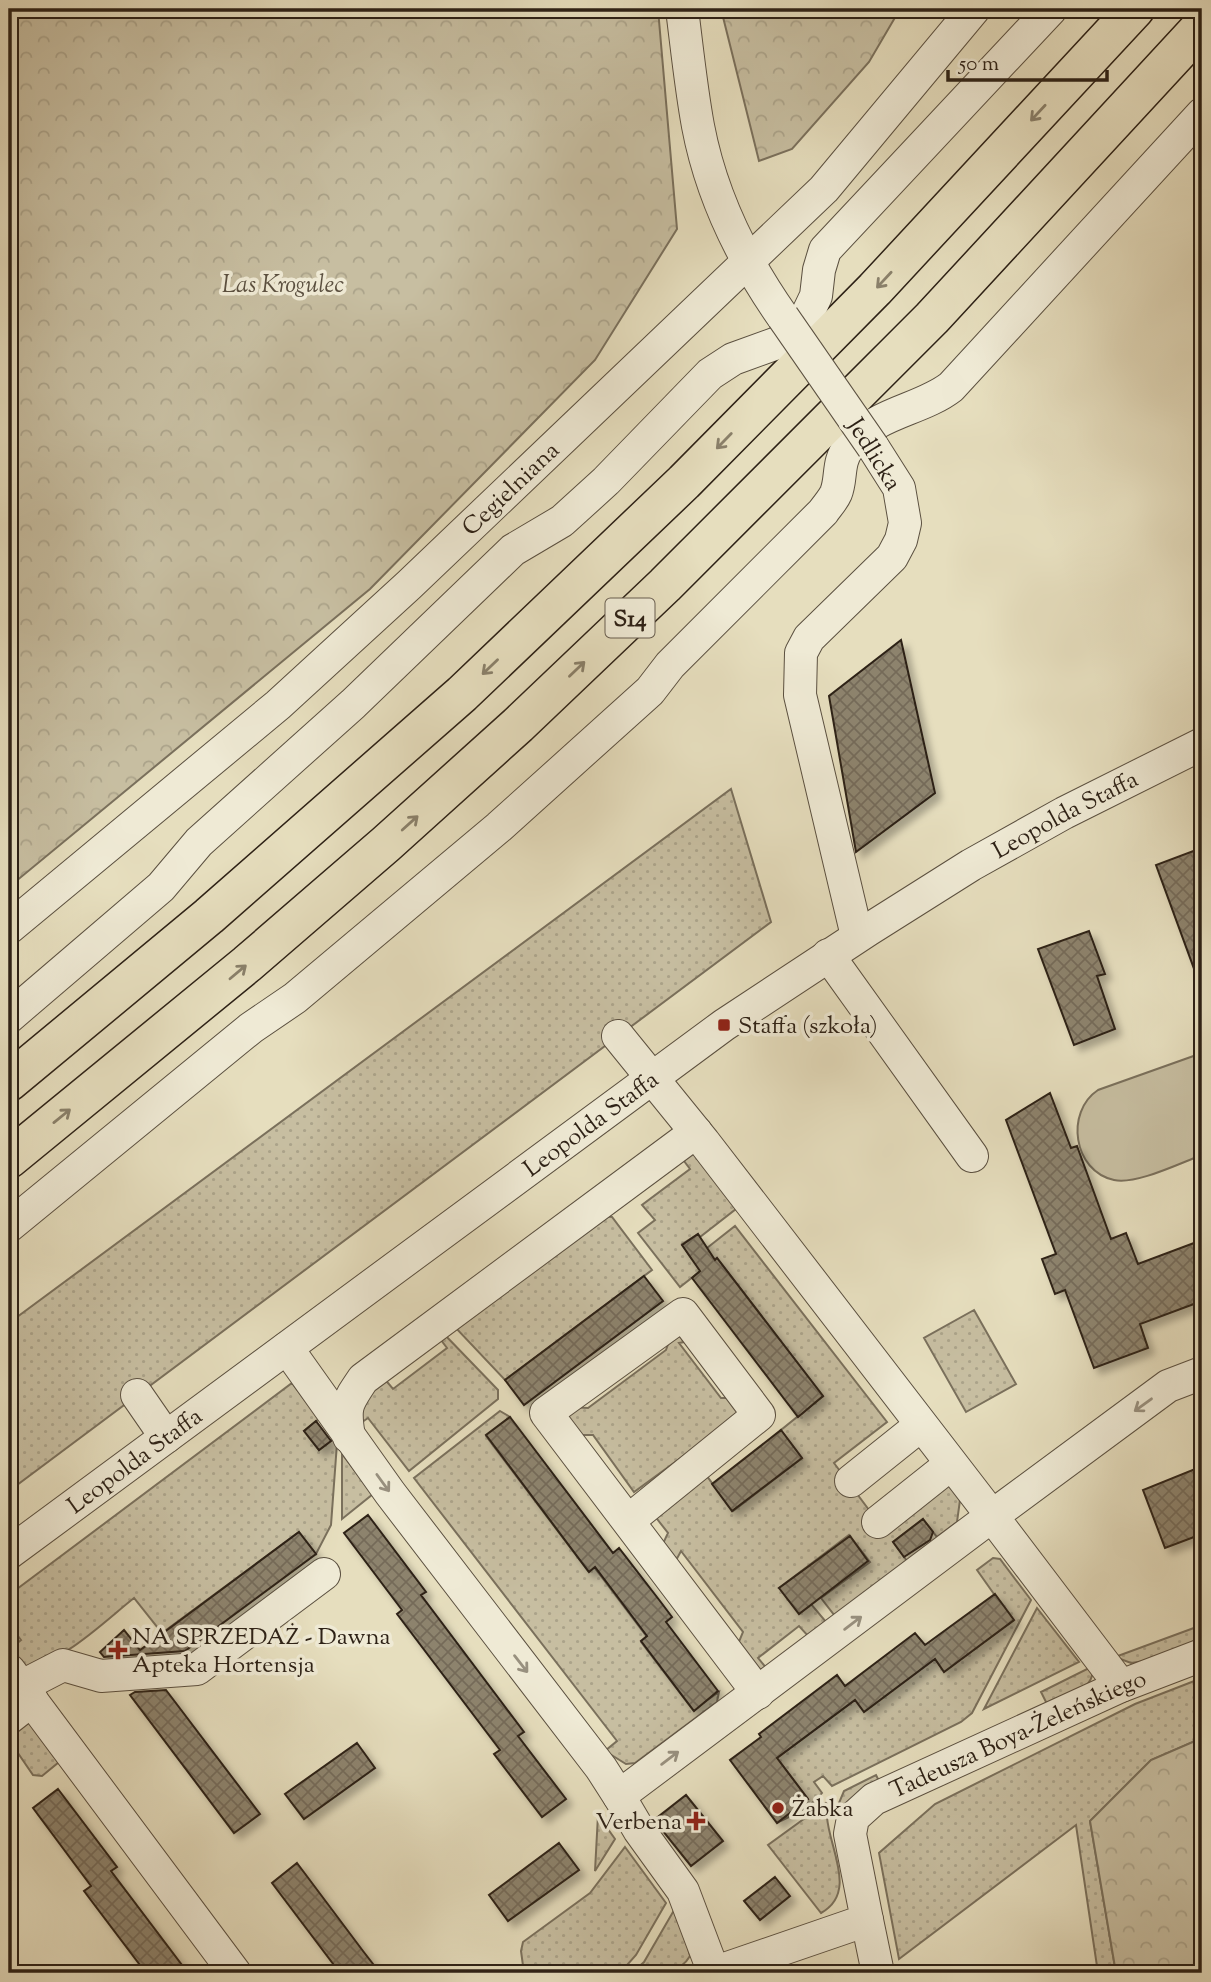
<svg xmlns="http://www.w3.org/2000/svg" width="1211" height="1982" viewBox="0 0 1211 1982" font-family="'Sorts Mill Goudy',serif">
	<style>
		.green { fill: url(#green-dots); stroke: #7a705c; stroke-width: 2 }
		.forest { fill: url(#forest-crowns); stroke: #7a705c; stroke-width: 2 }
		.pitch { fill: #c7bea1; stroke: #7a705c; stroke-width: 2 }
		.building { fill: url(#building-cross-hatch); stroke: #2d2116; stroke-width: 2; filter: url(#shadow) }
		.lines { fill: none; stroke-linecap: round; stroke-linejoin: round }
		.minor-casing { stroke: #5b5040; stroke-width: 34 }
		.highway-casing { stroke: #2d2116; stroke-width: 41 }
		.minor { stroke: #efead5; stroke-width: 32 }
		.highway { stroke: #e6debe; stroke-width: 38 }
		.minor-bridge-casing { stroke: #5b5040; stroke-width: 34; stroke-linecap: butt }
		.minor-bridge { stroke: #efead5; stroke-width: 32 }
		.oneway { stroke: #8a806a }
		.oneway2 { stroke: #98907f }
		.poi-dot { fill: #8f2418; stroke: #efead5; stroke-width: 2.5 }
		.labels { text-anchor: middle; stroke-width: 7; stroke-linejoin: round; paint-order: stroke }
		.shield { fill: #efead5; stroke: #675d4f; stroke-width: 2 }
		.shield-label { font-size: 23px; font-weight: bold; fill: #2d2116 }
		.park-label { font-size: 24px; font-style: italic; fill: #5b5040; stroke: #efead5 }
		.street-label { font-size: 24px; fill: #2d2116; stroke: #efead5 }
		.poi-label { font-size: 24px; fill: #2d2116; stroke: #efead5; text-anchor: start }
	</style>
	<defs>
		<pattern id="green-dots" width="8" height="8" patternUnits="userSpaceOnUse" patternTransform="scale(1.75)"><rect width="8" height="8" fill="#c7bea1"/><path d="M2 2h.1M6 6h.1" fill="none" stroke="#aba38a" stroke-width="1.8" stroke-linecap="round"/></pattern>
		<pattern id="forest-crowns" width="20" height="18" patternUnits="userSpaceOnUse" patternTransform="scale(1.75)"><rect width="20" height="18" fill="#c7bea1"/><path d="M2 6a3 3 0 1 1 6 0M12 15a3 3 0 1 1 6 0" fill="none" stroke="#aba38a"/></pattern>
		<pattern id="building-cross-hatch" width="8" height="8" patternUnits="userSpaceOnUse" patternTransform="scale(1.75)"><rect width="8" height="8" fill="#8d836d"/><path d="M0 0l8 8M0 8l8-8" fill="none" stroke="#746b59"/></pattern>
		<filter id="shadow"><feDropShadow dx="6" dy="6" stdDeviation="3.5" flood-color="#0004"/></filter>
	</defs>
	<rect width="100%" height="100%" fill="#e6debe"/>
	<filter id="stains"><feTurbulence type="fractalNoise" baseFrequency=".00286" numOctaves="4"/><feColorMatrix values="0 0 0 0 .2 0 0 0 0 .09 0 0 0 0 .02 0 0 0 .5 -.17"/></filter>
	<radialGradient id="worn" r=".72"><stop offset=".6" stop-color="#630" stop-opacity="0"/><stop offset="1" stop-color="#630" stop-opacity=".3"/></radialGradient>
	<path class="green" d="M 731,789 L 771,922 L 9,1491 L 9,1323 Z
		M 688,1152 L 696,1154 L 741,1205 L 700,1237 L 698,1234 L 682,1244 L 691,1258 L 707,1248 L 735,1226 L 887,1422 L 834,1463 L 878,1522 L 948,1483 L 960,1500 L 957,1522 L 937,1537 L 923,1519 L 893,1542 L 907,1561 L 835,1616 L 821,1598 L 870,1562 L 849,1535 L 779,1588 L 811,1604 L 827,1623 L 809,1637 L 799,1626 L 758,1658 L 768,1670 L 764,1672 L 754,1668 L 736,1649 L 743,1632 L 681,1551 L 673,1566 L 660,1550 L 668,1533 L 654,1515 L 706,1475 L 733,1511 L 802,1458 L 781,1430 L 823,1396 L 717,1258 L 680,1287 L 638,1233 L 655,1220 L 642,1205 L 690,1169 L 681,1157 Z
		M 603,1216 L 612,1217 L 652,1270 L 505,1380 L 453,1325 Z
		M 974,1310 L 1016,1384 L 966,1412 L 924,1338 Z
		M 443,1333 L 498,1390 L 498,1399 L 409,1471 L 368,1418 L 355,1427 L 354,1419 L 383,1377 L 393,1389 L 447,1348 L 438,1336 Z
		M 672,1333 L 696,1340 L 679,1343 L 721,1398 L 741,1398 L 746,1405 L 734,1419 L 634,1492 L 593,1435 L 569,1435 L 569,1407 L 588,1408 L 666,1350 Z
		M 292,1383 L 319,1419 L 304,1431 L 319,1450 L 334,1438 L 337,1443 L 331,1525 L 316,1554 L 299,1532 L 162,1633 L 134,1598 C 107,1619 57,1669 23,1666 L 10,1649 L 21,1640 L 11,1627 L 9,1628 L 9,1595 Z
		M 500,1411 L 510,1417 L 486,1436 L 588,1571 L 594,1567 L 647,1637 L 641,1642 L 693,1710 L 719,1692 L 717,1702 L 635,1763 L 626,1764 L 605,1751 L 617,1741 L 414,1478 Z
		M 342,1454 L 373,1494 L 342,1519 Z
		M 993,1558 L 1000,1559 L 1031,1600 L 972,1713 L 961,1722 L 832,1786 L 823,1776 L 814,1782 L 822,1793 C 811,1807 793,1815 777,1823 L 808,1799 L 777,1758 L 855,1700 L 935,1659 L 944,1671 L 1013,1621 L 977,1570 Z
		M 1037,1608 L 1079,1662 L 984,1709 Z
		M 1202,1625 L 1202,1640 L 1145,1661 L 1131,1663 L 1115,1657 Z
		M 1093,1666 C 1095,1691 1067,1697 1048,1706 L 1041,1692 Z
		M 1202,1678 L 1202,1738 L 1151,1760 L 1090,1821 L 1116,1973 L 1098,1973 L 1076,1825 L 899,1959 L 879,1853 L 935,1804 L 1135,1704 Z
		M 26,1716 L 59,1762 L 42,1776 L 33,1775 L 9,1740 L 9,1727 Z
		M 876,1775 L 883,1789 L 836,1810 L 844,1791 Z
		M 830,1800 C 829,1806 827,1811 827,1817 C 829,1848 858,1893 821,1913 L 768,1845 Z
		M 598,1815 L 615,1839 L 595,1871 Z
		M 625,1847 L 666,1903 L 636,1955 L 620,1973 L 524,1973 L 521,1951 L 523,1942 L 590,1893 Z
		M 677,1905 L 690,1956 C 678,1977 653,1973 632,1973 L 644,1962 Z"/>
	<path class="forest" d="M 9,9 L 658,9 L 677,229 L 595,360 L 370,589 L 9,887 Z
		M 721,9 L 900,9 L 869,62 L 792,149 L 759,161 Z
		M 1202,1738 L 1202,1973 L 1116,1973 L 1090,1821 L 1151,1760 Z"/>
	<path class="pitch" d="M 1202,1053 L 1202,1155 C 1180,1163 1136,1185 1114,1180 C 1073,1171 1065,1112 1098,1090 Z"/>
	<path class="building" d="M 901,640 L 935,793 L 856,852 L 829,696 Z
		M 1196,850 L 1202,866 L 1202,984 L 1200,985 L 1156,865 Z
		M 1089,931 L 1105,974 L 1097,976 L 1115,1029 L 1074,1045 L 1038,949 Z
		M 1050,1093 L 1071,1148 L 1077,1146 L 1111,1239 L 1126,1233 L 1138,1264 L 1202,1240 L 1202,1301 L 1140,1324 L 1148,1348 L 1094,1368 L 1065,1290 L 1055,1294 L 1042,1259 L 1056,1254 L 1006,1120 Z
		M 698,1234 L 715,1260 L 717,1258 L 823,1396 L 798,1417 L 692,1278 L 700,1271 L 682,1245 Z
		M 644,1276 L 663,1301 L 524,1405 L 505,1380 Z
		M 510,1417 L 613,1553 L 619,1548 L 660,1601 L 672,1617 L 666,1622 L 718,1691 L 694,1711 L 641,1641 L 647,1636 L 595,1567 L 589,1572 L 486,1435 Z
		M 316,1421 L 331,1441 L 319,1450 L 304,1431 Z
		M 781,1430 L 802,1458 L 732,1511 L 712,1484 Z
		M 1195,1469 L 1202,1490 L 1202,1534 L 1165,1548 L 1143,1490 Z
		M 368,1515 L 426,1592 L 421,1595 L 524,1732 L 518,1736 L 566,1799 L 542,1817 L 494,1754 L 500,1750 L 397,1614 L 402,1610 L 344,1533 Z
		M 923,1519 L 933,1532 L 930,1540 L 904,1557 L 893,1542 Z
		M 299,1532 L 316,1554 L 185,1651 L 104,1657 L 100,1652 L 124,1630 L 140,1650 Z
		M 850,1536 L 868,1561 L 799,1614 L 779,1588 Z
		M 995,1594 L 1014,1620 L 944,1672 L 935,1659 L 864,1712 L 855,1700 L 777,1758 L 808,1799 L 777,1823 L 730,1760 L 761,1737 L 759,1734 L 837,1675 L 845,1686 L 915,1633 L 925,1645 Z
		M 166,1690 L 260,1814 L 234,1833 L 130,1695 L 135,1692 Z
		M 357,1743 L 375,1768 L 304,1819 L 285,1794 Z
		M 58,1789 L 117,1867 L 111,1871 L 188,1973 L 146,1973 L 84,1891 L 91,1886 L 33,1808 Z
		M 686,1795 L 723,1841 L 691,1866 L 654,1820 Z
		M 559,1843 L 579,1870 L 508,1921 L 489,1895 Z
		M 297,1863 L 363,1951 L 380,1973 L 340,1973 L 272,1883 Z
		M 775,1877 L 790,1896 L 760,1920 L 744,1901 Z"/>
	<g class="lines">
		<defs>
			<g id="minor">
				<path d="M 682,9 C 687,48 691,88 698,126 C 711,195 743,260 783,317"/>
				<path id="s1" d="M 9,928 L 278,705 L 409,585 L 824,189 L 974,9"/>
				<path d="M 857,936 L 800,695 L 801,653 L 809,638 L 892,557 L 901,540 L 905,523 L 899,488 L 873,447"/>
				<path d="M 828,955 L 972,1156"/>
				<path d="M 9,1017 L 161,887 L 199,842 L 353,704 L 513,550 L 562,521 L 606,481 L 710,374 L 733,359 L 780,342 L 806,317 L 816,296 L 819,270 L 825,250 L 1051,9"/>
				<path d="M 9,1226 L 251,1028 L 295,998 L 499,827 L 650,691 L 670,665 L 823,512 C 827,506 833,500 836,493 C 842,478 837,462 849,447 C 874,412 920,411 951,387 L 1202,114"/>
				<path d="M 287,1348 L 390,1493 L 601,1768 L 619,1796 L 992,1516 L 704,1142 L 618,1036"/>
				<path d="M 137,1395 L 166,1437"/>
				<path d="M 349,1437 C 344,1407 346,1404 363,1379 L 696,1132"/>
				<path d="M 851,1481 L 921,1425"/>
				<path d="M 628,1521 L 759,1415 L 683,1314 L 546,1413 L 758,1693"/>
				<path d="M 878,1522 L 951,1464"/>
				<path id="s2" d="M 9,1553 L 724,1025 L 868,930 L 971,865 L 1064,813 L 1202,744"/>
				<path d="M 9,1670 L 235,1973"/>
				<path d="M 1121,1686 L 992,1516 L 1168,1386 L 1202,1373"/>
				<path d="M 22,1688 L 30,1682 L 63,1665 L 101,1676 L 197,1669 L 324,1574"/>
				<path d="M 9,1718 L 32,1700"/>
				<path d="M 619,1796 L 639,1830 L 683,1891 L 714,1973"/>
				<path d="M 867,1920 L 878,1973"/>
				<path id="s3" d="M 713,1973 L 867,1920 L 850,1834 L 853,1818 L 874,1799 L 1121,1686 L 1202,1655"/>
			</g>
			<path id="highway" d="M 9,1082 L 209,916 L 462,694 L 684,482 L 875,289 L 1135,9
				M 9,1159 L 247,964 L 386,844 L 518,725 L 665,585 L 932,318 L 1202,26"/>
		</defs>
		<use href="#minor" class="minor-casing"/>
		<use href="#highway" class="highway-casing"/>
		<use href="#minor" class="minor"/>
		<use href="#highway" class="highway"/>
		<defs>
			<path id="minor-bridge" d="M 783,317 L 873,447"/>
		</defs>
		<use href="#minor-bridge" class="minor-bridge-casing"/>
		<use href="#minor-bridge" class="minor-bridge"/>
	</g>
	<defs><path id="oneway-shaft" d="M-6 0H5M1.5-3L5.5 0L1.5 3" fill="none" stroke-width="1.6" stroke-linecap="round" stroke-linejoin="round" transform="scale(1.75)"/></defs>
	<g class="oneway">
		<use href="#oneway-shaft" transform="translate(1038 113) rotate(133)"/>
		<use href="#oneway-shaft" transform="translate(884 280) rotate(133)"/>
		<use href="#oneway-shaft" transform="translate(724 441) rotate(134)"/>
		<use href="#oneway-shaft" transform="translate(490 667) rotate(136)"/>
		<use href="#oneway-shaft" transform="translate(577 669) rotate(-44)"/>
		<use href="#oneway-shaft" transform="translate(410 823) rotate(-42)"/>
		<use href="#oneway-shaft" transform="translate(238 972) rotate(-40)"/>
		<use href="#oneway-shaft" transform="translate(62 1116) rotate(-39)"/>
	</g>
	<g class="oneway2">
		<use href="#oneway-shaft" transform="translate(1143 1405) rotate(144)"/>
		<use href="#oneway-shaft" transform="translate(383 1483) rotate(54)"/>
		<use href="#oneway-shaft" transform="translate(853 1623) rotate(-37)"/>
		<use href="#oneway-shaft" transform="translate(521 1664) rotate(52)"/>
		<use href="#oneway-shaft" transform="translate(670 1758) rotate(-37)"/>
	</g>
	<g class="poi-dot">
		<rect x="717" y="1018" width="14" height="14" rx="3.5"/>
		<path d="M114.5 1639.5h7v7h7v7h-7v7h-7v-7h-7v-7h7z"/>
		<circle cx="778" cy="1808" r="7"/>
		<path d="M692.5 1810.5h7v7h7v7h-7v7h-7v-7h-7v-7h7z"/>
	</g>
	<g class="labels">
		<rect class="shield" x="605.5" y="598.5" width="49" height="39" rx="5"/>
		<g class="shield-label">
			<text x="630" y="626">S14</text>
		</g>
		<g class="park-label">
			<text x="283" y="292">Las Krogulec</text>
		</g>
		<g class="street-label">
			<text transform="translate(875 454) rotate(58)" y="8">Jedlicka</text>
			<text dy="8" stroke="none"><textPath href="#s1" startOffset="667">Cegielniana</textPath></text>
			<text dy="8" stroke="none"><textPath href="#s2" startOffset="1290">Leopolda Staffa</textPath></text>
			<text dy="8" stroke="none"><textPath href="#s2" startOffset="723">Leopolda Staffa</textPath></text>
			<text dy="8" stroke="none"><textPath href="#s2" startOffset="156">Leopolda Staffa</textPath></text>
			<text dy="8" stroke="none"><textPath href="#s3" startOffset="453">Tadeusza Boya-Żeleńskiego</textPath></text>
		</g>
		<g class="poi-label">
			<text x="738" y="1033">Staffa (szkoła)</text>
			<text x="132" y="1644">NA SPRZEDAŻ - Dawna<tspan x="132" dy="28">Apteka Hortensja</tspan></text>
			<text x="792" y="1816">Żabka</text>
			<text x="682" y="1829" text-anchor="end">Verbena</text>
		</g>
	</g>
	<rect width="1211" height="1982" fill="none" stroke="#e6debe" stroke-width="35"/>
	<rect x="10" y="10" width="1190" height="1961" fill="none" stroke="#2d2116" stroke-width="3.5"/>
	<rect x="18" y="18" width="1176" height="1947" fill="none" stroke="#2d2116" stroke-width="2"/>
	<path d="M948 70v10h159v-10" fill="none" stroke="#2d2116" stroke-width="3.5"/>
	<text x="959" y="70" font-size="21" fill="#2d2116" stroke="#efead5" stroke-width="5" paint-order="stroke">50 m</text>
	<rect width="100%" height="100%" filter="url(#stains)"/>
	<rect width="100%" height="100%" fill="url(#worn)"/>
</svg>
